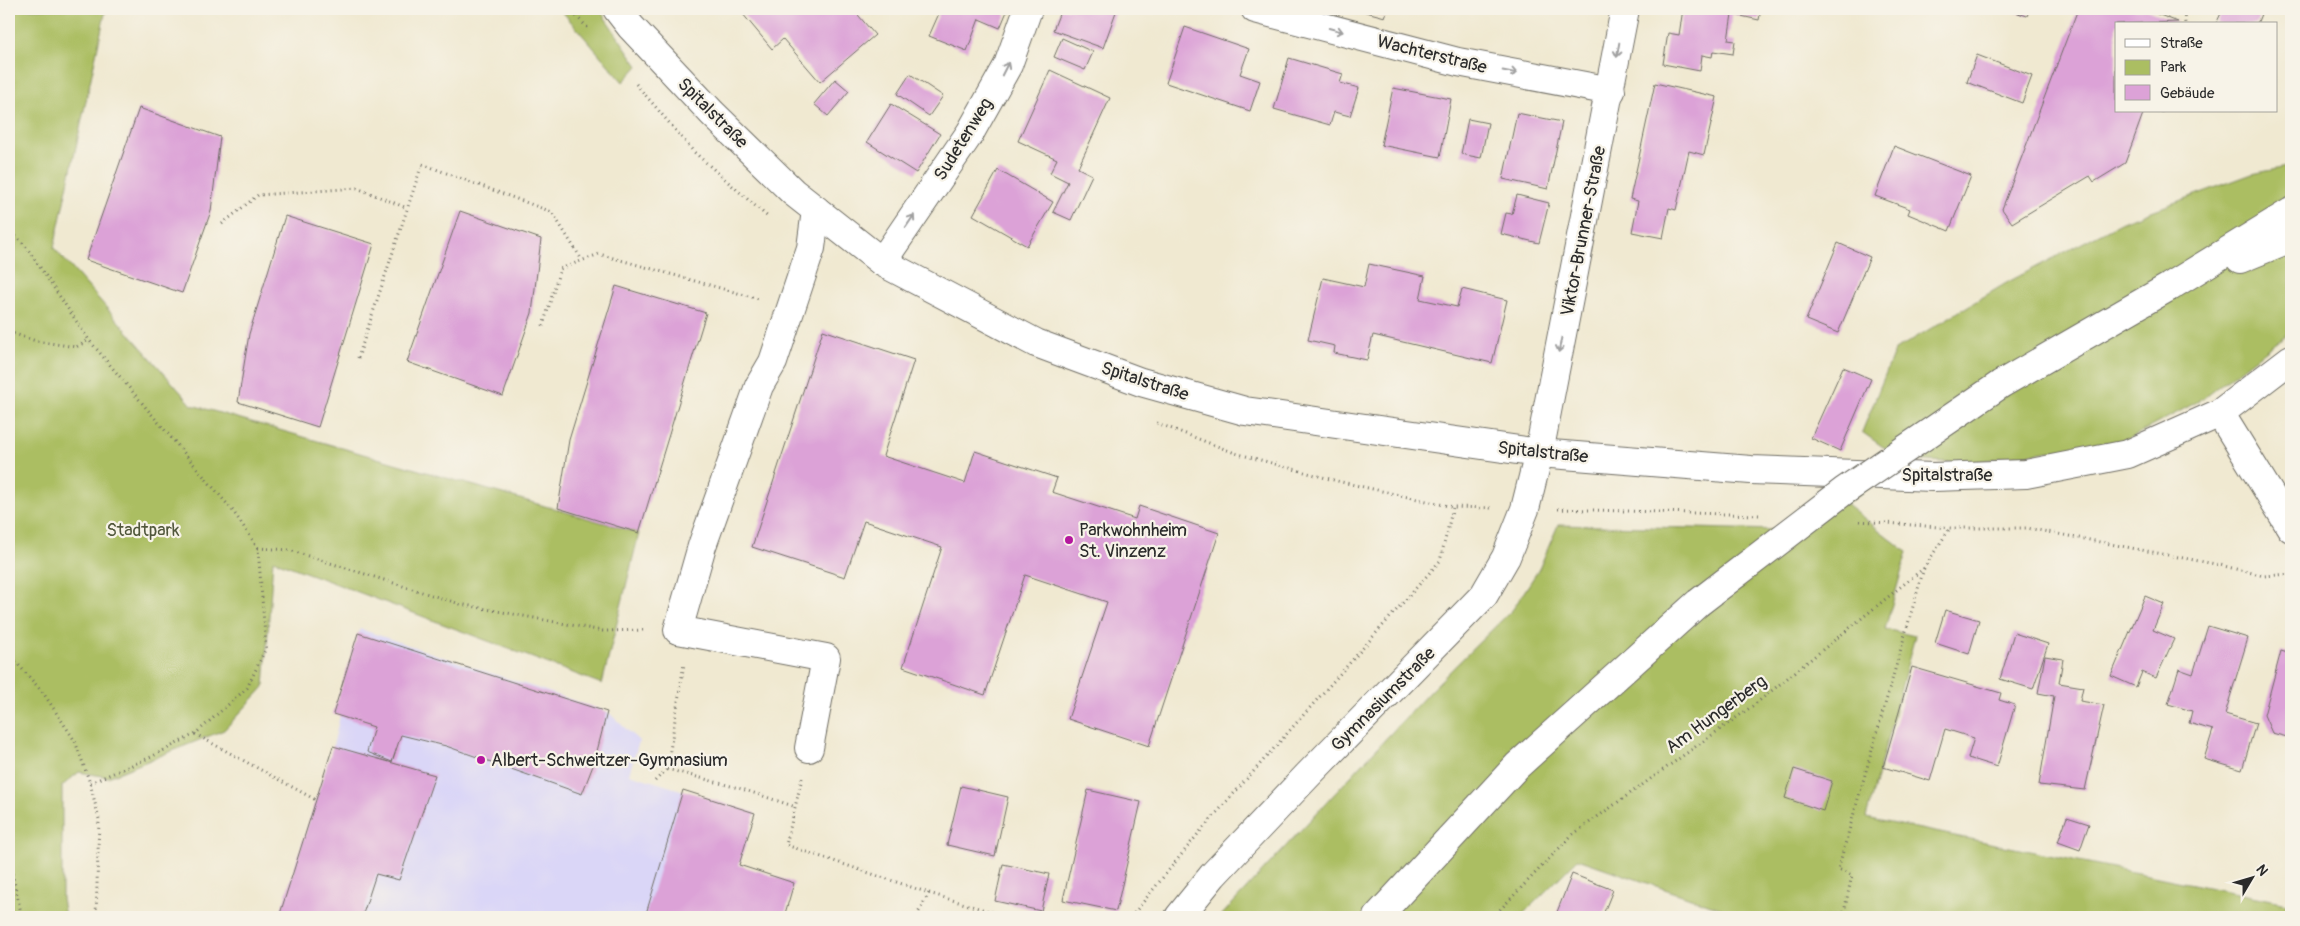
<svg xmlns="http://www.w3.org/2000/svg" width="2300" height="926" font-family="Pangolin,sans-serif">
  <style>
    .built { fill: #dad6f7 }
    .green { fill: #abbe62; stroke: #6b7446 }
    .building { fill: #dca2d7 }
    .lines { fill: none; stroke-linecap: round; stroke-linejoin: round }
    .minor-casing { stroke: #706e65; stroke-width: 30 }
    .major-casing { stroke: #706e65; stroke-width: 30 }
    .highway-casing { stroke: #706e65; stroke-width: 30 }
    .path { stroke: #706e65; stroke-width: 3; stroke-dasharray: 1 4; stroke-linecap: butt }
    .minor { stroke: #fff; stroke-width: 28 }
    .major { stroke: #fff; stroke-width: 28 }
    .highway { stroke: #fff; stroke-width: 28 }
    .highway-bridge-casing { stroke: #706e65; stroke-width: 30; stroke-linecap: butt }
    .highway-bridge { stroke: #fff; stroke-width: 28 }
    .oneway { stroke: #a0a0a0 }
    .poi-dot { fill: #b5179e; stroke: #f7f3e8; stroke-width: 2 }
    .labels { text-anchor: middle; stroke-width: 4.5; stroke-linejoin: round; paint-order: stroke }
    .street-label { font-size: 18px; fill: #2b2b2b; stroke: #f7f3e8 }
    .park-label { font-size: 18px; fill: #51573c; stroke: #f7f3e8 }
    .poi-label { font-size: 18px; fill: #2b2b2b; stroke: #f7f3e8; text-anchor: start }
  </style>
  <rect width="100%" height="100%" fill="#f7f3e8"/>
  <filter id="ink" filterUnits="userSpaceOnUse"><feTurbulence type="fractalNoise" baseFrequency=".02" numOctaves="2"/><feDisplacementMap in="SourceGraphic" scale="10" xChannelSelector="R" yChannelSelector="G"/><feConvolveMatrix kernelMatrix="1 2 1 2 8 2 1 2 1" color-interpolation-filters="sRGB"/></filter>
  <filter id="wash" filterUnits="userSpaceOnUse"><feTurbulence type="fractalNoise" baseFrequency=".0096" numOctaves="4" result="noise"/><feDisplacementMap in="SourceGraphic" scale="20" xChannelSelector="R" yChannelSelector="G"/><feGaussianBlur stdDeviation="1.12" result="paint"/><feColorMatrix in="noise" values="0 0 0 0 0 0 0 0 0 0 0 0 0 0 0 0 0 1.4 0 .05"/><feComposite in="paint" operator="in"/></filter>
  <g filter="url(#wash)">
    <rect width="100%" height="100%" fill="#f0e9d1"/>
    <!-- built -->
    <polygon class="built" points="360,629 608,712 639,741 629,774 755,813 739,865 794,883 784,917 279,917 333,746"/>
    <!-- green -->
    <g class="green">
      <polygon points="9,9 106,9 54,248 192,405 639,533 602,684 273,560 264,687 224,730 108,777 79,772 62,786 62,899 65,917 9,917"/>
      <polygon points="560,9 599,9 638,66 623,82"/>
      <polygon points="2291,166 2291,331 2199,401 2124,441 1965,463 1907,460 1846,504 1907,552 1885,629 1915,636 1866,818 2291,904 2291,917 1730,917 1731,912 1578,859 1520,917 1220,917 1432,689 1513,609 1539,569 1558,525 1781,530 1893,454 1862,432 1895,350 2008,282 2122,222 2252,174"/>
    </g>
    <g id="blocks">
      <!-- building -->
      <g class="building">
        <polygon points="748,9 853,9 875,35 820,82 783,39 772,49 742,13"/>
        <polygon points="941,9 1008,9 1000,28 979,19 967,51 929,36"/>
        <polygon points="1061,9 1117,9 1103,48 1053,30"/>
        <polygon points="1355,9 1388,9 1385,17"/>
        <polygon points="1683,9 1761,9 1759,20 1732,14 1728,40 1735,41 1733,54 1713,51 1712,57 1702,55 1700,71 1663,64 1668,33 1679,35"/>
        <polygon points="2006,9 2030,9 2027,16"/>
        <polygon points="2078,9 2144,9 2178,22 2116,24 2116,111 2144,111 2125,163 2094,182 2090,176 2012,223 2002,209"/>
        <polygon points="2223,9 2263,9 2257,24 2216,24"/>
        <polygon points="1185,27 1249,49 1240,74 1260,81 1250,111 1166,83"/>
        <polygon points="1062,38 1093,52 1085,70 1054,57"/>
        <polygon points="1977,55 2032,76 2022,103 1967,82"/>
        <polygon points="1289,58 1343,74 1340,83 1359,88 1350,116 1334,112 1330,125 1274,109"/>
        <polygon points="1050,70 1110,98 1078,168 1092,175 1071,220 1053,212 1068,182 1050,173 1057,159 1018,141"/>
        <polygon points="910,74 943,96 929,116 897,94"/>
        <polygon points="835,79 849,91 828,116 814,104"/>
        <polygon points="1655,83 1717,97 1704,155 1689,151 1676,210 1669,208 1663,238 1632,232 1638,201 1630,199"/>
        <polygon points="1393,88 1451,99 1440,157 1381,145"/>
        <polygon points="891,104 940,134 916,173 867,142"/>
        <polygon points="139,108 220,137 211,211 182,293 86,260"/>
        <polygon points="1517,113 1562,122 1548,189 1503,179"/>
        <polygon points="1468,119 1488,123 1481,158 1461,154"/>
        <polygon points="1894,146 1971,176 1949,231 1908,214 1910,209 1875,196"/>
        <polygon points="998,170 1053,202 1027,246 973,215"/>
        <polygon points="1517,195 1549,203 1539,243 1501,234 1506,213 1512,214"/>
        <polygon points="460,211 541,239 532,313 503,396 407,362"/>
        <polygon points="285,216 374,244 318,427 238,402 249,334"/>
        <polygon points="1838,243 1870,257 1838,333 1806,320"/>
        <polygon points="1369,264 1425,276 1420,299 1457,307 1462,289 1507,300 1492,363 1373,335 1367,360 1334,353 1335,346 1308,340 1323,278 1364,287"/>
        <polygon points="616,286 706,313 639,533 558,508 569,440"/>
        <polygon points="823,330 914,360 883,456 965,483 975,451 1057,478 1052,492 1135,519 1139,506 1219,533 1149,746 1068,719 1107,602 1025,575 985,695 903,667 942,547 864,521 845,577 752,547"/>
        <polygon points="1843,367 1871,379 1840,451 1811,438"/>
        <polygon points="2145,596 2164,604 2153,630 2174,639 2156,678 2142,672 2136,687 2111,676"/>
        <polygon points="1945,610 1979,620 1969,654 1935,643"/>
        <polygon points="2208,626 2248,638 2225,714 2256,723 2242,770 2204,759 2213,730 2189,723 2192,711 2168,704 2179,669 2193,674"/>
        <polygon points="358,633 607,712 594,763 582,794 446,746 401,735 392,762 367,752 374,727 333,714"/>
        <polygon points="2014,633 2048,644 2033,689 2000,679"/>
        <polygon points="2281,651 2291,654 2291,738 2272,733 2264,715"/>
        <polygon points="2045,656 2063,659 2059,683 2083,687 2080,701 2104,705 2085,790 2039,785 2054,696 2038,693"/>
        <polygon points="1912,667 2001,693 1999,700 2015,705 1997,767 1968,758 1974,738 1945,729 1930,781 1883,767"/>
        <polygon points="333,746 435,775 399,880 376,874 362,917 279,917"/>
        <polygon points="1794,769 1832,781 1823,811 1785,798"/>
        <polygon points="961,786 1008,797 995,856 947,845"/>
        <polygon points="683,790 755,813 739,865 794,883 784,917 645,917"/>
        <polygon points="1088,790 1141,802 1116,911 1063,900"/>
        <polygon points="2067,817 2089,824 2080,850 2058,842"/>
        <polygon points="1003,864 1049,874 1041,911 995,901"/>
        <polygon points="1572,874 1613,890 1602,917 1555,917"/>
      </g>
    </g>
  </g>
  <g filter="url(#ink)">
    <use href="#blocks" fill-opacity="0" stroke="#706e65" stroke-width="1"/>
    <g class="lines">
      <defs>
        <g id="minor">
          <polyline points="1255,9 1458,62 1611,91"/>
          <polyline points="882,262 970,133 1008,65 1028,9"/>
          <polyline points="2220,413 2291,528"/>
          <polyline points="809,748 826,658 678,630 702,546 759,386 773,362 811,248 816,210"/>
          <polyline points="1179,917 1213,875 1308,775 1484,595 1506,557 1525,509 1539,453 1625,9"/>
        </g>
        <polyline id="major" points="617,9 631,27 712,113 793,192 882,262 1036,343 1141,382 1245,411 1539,453 1751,470 1933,477 2026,474 2128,454 2220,413 2291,359"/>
        <g id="highway">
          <polyline points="2240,259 2291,238"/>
          <polyline points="2001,384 2169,287 2291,212"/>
          <polyline points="1377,917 1517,766 1698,603"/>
        </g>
      </defs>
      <!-- minor casing -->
      <use href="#minor" class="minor-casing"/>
      <!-- major casing -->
      <use href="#major" class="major-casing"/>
      <!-- highway casing -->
      <use href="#highway" class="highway-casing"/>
      <!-- path -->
      <g class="path">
        <polyline points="569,9 590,30"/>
        <polyline points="2184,12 2185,24"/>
        <polyline points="636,84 694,152 769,218"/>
        <polyline points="2161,112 2162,111"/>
        <polyline points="222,224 258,195 357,188 407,208"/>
        <polyline points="9,228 27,248 89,340 233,511 258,548 266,648 247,688 195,734 151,757 90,783"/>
        <polyline points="543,326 560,269 599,254 759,299"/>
        <polyline points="9,332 36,341 76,347 89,340"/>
        <polyline points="358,358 422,164 552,212 582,260"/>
        <polyline points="1157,423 1235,453 1337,481 1453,507 1491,508"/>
        <polyline points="1558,509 1759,515"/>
        <polyline points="1860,521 1951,528 2027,528 2220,565 2264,576 2291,574"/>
        <polyline points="258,548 289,550 460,604 603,631 647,630"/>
        <polyline points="9,654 44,694 75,741 90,783 99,819 96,917"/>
        <polyline points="195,734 316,800"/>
        <polyline points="667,769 742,789 796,807"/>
        <polyline points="802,778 786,845 929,893 916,917"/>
        <polyline points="655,781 667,769 684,664"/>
        <polyline points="9,859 22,917"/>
        <polyline points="929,893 1008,917"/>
        <polyline points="1131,917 1198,834 1440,561 1453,507"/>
        <polyline points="1493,917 1572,835 1754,705 1924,568 1950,528"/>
        <polyline points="1843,917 1852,875 1838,869 1924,568"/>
      </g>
      <!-- minor -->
      <use href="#minor" class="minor"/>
      <!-- major -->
      <use href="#major" class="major"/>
      <!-- highway -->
      <use href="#highway" class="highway"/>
      <defs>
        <polyline id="highway-bridge" points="1698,603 1844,491 2001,384"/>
      </defs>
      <!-- highway-bridge casing -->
      <use href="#highway-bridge" class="highway-bridge-casing"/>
      <!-- highway-bridge -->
      <use href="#highway-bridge" class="highway-bridge"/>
    </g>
    <!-- one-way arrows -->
    <defs><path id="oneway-shaft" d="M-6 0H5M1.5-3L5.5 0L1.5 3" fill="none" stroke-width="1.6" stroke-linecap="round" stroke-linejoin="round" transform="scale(1.25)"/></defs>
    <g class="oneway">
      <use href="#oneway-shaft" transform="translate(1336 30) rotate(15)"/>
      <use href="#oneway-shaft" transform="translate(1618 50) rotate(100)"/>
      <use href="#oneway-shaft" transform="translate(1005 69) rotate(-63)"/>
      <use href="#oneway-shaft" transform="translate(1510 72) rotate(11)"/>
      <use href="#oneway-shaft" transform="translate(910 221) rotate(-56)"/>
      <use href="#oneway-shaft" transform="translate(1560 345) rotate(101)"/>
    </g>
  </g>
  <!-- markers -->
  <g class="poi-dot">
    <circle cx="1069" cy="540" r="5"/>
    <circle cx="481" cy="760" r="5"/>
  </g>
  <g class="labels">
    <!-- street labels -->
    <g class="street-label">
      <text transform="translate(1432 54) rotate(14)" y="6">Wachterstraße</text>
      <text transform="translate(713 113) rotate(45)" y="6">Spitalstraße</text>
      <text transform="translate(963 139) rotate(-58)" y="6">Sudetenweg</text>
      <text transform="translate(1583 231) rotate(-79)" y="6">Viktor-Brunner-Straße</text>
      <text transform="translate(1145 381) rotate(18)" y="6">Spitalstraße</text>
      <text transform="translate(1543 452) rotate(6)" y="6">Spitalstraße</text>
      <text x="1947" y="481">Spitalstraße</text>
      <text transform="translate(1383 699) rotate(-45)" y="6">Gymnasiumstraße</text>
      <text transform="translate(1716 714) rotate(-36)" y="6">Am Hungerberg</text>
    </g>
    <!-- park labels -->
    <g class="park-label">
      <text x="143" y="536">Stadtpark</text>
    </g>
    <!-- poi labels -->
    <g class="poi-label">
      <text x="1079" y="536">Parkwohnheim<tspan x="1079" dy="21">St. Vinzenz</tspan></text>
      <text x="491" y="766">Albert-Schweitzer-Gymnasium</text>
    </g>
  </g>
  <!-- margin -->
  <rect width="2300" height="926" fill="none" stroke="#f7f3e8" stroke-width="30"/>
  <!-- legend -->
  <rect x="2115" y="22" width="162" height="90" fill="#f7f3e8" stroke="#a5a39c"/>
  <rect x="2125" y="39" width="25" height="8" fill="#ffffff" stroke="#a5a39c"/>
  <text x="2160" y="48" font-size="15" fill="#2b2b2b">Straße</text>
  <rect x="2125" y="60" width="25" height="15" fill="#abbe62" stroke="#a5a39c"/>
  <text x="2160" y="72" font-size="15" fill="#2b2b2b">Park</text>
  <rect x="2125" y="85" width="25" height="15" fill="#dca2d7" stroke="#a5a39c"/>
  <text x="2160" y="98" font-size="15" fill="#2b2b2b">Gebäude</text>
  <!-- north arrow -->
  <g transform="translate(2252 878) rotate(52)" stroke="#f7f3e8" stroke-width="4" paint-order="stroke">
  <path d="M0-4L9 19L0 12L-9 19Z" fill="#2b2b2b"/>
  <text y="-8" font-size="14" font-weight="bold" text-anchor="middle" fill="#2b2b2b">N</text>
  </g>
</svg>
